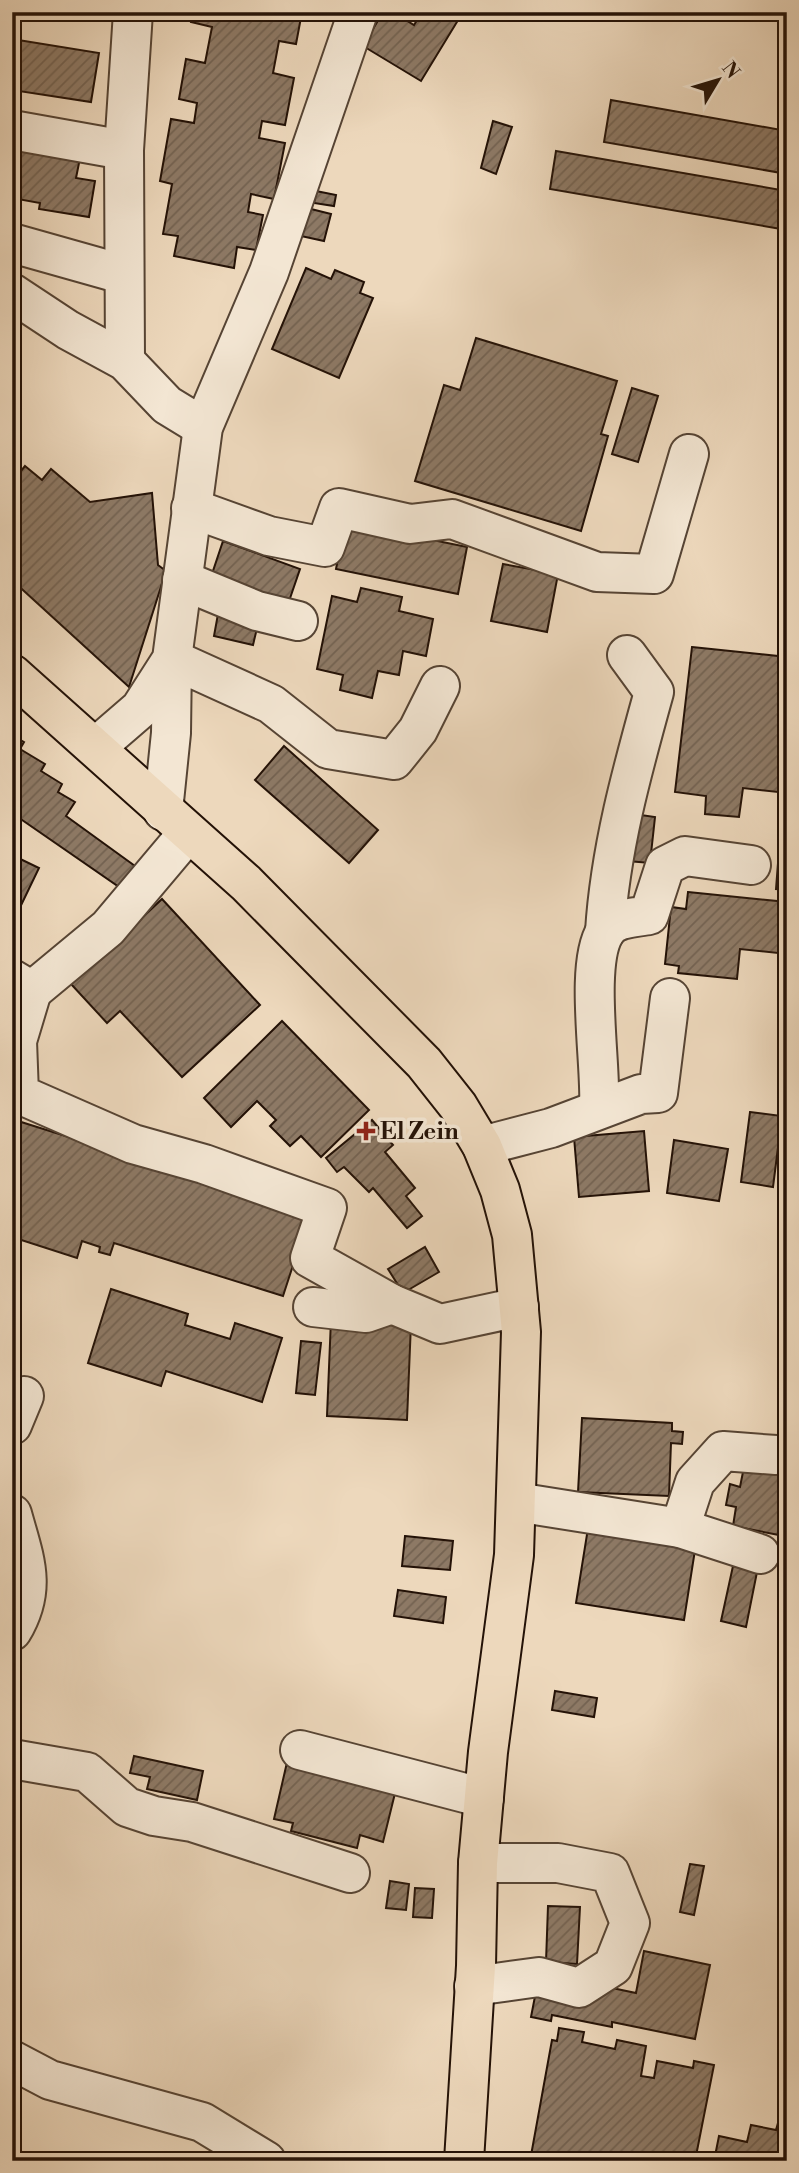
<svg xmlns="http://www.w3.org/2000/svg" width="799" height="2173" font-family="'Libre Bodoni',serif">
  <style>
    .building { fill: url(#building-hatch); stroke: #241207; stroke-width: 2 }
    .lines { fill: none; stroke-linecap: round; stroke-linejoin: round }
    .minor-casing { stroke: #564434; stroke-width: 42 }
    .highway-casing { stroke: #241207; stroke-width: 42 }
    .minor { stroke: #f3e6d3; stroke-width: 38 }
    .highway { stroke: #edd8bc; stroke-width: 38 }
    .poi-dot { fill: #8f2418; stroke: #f3e6d3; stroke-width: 2.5 }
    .labels { text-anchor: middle; stroke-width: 7; stroke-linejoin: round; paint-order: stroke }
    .poi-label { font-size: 24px; font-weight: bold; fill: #241207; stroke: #f3e6d3; text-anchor: start }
  </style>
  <defs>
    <pattern id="building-hatch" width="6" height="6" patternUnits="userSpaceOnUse" patternTransform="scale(1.75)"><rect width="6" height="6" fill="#8d7965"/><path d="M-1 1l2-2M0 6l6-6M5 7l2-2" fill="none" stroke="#736251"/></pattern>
  </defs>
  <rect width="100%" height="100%" fill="#edd8bc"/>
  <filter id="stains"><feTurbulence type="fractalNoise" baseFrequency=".00286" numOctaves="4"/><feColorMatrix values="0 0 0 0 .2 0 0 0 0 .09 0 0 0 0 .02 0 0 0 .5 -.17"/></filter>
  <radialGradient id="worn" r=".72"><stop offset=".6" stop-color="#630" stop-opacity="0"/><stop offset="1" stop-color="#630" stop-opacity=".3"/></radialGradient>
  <!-- building -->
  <g class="building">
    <polygon points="193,12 302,12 296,44 279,41 273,73 294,78 285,125 262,121 259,138 285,143 274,199 251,194 248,212 263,215 256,250 237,247 234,268 174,256 178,236 163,234 172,184 160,181 171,119 194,123 197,103 179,99 186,59 205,63 212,27 191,22"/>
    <polygon points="383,12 393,12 414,25 422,12 463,12 421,81 363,46"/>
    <polygon points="12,39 99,53 91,102 12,90"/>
    <polygon points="611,100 787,131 787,174 604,142"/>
    <polygon points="493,121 512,127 496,174 481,168"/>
    <polygon points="12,141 81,153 76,178 95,181 89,217 39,209 40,203 12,198"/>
    <polygon points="556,151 787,191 787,230 550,189"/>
    <polygon points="316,191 336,195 334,206 314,203"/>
    <polygon points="307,208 331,214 324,241 301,236"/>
    <polygon points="306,268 331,279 335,270 364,282 360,293 373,298 339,378 272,349"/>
    <polygon points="476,338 617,381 601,434 608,436 581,531 415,481 444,385 460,390"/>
    <polygon points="632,388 658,396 638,462 612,454"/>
    <polygon points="25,466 42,480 51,469 90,502 152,493 158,565 166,571 129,687 12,580 12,494 15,491 12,482"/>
    <polygon points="345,522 467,547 458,594 336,569"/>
    <polygon points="223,541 300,569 287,607 210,580"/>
    <polygon points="503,564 558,574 547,632 491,621"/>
    <polygon points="361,588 402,597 399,611 433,619 426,656 403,651 399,675 378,671 372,698 340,690 343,675 317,669 332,596 357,602"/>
    <polygon points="218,614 258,624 253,645 214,636"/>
    <polygon points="692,647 787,657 787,793 743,788 739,817 705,814 706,796 675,792"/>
    <polygon points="12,735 24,742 20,749 45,764 41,771 62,784 58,792 75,802 66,816 135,866 122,889 12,813"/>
    <polygon points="284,746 378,830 349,863 255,780"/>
    <polygon points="634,814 655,817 650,863 628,861"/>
    <polygon points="779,850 787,851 787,890 776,889"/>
    <polygon points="12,855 39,868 12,924"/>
    <polygon points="688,892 787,902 787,954 740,949 737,979 678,973 679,966 665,964 671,907 686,909"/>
    <polygon points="162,899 260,1005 182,1077 120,1011 107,1023 71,984"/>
    <polygon points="282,1021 369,1110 321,1157 301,1136 290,1146 270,1126 276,1120 257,1101 231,1127 204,1098"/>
    <polygon points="750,1112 782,1116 773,1187 741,1182"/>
    <polygon points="372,1120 393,1145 385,1152 415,1188 406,1196 422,1216 407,1228 373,1188 369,1192 344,1167 337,1172 326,1158"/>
    <polygon points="18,1121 310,1213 283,1296 114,1243 110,1255 99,1252 100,1247 82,1241 77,1258 12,1237 12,1138"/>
    <polygon points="644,1131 649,1191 579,1197 574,1137"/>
    <polygon points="674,1140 728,1149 719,1201 667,1193"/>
    <polygon points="425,1247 439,1272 403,1293 388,1269"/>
    <polygon points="111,1289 188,1314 185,1325 230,1339 235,1323 282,1338 262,1402 166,1371 161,1386 88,1363"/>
    <polygon points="331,1319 411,1323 407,1420 327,1416"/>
    <polygon points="301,1341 321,1343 315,1395 296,1393"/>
    <polygon points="582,1418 672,1423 672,1431 683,1432 682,1444 671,1443 669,1496 578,1492"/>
    <polygon points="745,1462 787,1470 784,1536 733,1526 736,1507 726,1505 730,1484 740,1487"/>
    <polygon points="589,1522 695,1550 684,1620 576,1603"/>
    <polygon points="405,1536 453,1541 450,1570 402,1566"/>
    <polygon points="733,1566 757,1572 746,1627 721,1621"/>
    <polygon points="398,1590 446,1597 443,1623 394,1616"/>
    <polygon points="555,1691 597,1698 594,1717 552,1710"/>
    <polygon points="134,1756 203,1771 197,1800 147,1789 150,1777 130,1773"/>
    <polygon points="288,1758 398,1781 383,1842 360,1835 357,1848 291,1831 293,1823 274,1819"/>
    <polygon points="690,1864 704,1866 694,1915 680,1912"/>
    <polygon points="390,1881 409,1884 406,1910 386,1908"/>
    <polygon points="415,1888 434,1889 432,1918 413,1917"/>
    <polygon points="548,1906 580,1907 577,1964 546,1962"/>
    <polygon points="644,1951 710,1965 695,2039 612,2022 612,2027 552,2015 551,2021 531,2017 537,1986 598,1985 636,1993"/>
    <polygon points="559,2028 584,2032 582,2042 615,2049 617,2040 646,2046 641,2076 654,2078 657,2061 693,2068 694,2061 714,2065 695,2161 530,2161 552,2040 557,2041"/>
    <polygon points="778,2123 787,2125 787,2161 714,2161 719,2136 747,2142 751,2125 776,2130"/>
  </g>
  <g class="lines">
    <defs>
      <g id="minor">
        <polyline points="12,130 124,150"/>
        <polyline points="12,243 122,274"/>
        <polyline points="12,293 68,330 125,361 167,405 203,427"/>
        <polyline points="125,361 124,150 133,12"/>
        <polyline points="191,508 269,536 325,547 339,508 410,524 452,519 597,572 654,574 689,454"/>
        <polyline points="182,580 257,611 298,621"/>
        <polyline points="96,747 140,709 172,659 203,427 269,272 358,12"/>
        <polyline points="163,811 171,733 172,659 271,704 328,749 394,760 418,730 440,686"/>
        <path d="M605,932c5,-82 27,-161 49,-240l-27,-37"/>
        <polyline points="12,979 32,991 108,928 188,833"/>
        <polyline points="32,991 17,1041 19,1094 133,1144 204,1164 327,1208 310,1258 392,1304 440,1324 519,1307"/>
        <path d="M599,1109c3,-42 -15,-143 6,-177 9,-15 29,-14 44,-17l16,-49 20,-10 66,9"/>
        <polyline points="482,1146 551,1128 641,1094 658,1093 670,998"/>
        <polyline points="313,1307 366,1313 392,1304"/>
        <polyline points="12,1425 24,1396"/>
        <polyline points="516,1502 680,1528 760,1554"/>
        <path d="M12,1514c12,44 26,74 0,117"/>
        <polyline points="680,1528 695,1482 723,1451 776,1455"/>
        <polyline points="300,1750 484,1798"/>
        <polyline points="12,1759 87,1772 127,1807 154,1816 192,1822 350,1873"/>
        <polyline points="474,1986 539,1977 579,1988 613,1966 630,1923 610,1873 558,1863 478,1863"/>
        <polyline points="12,2060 50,2080 202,2122 266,2161"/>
      </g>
      <polyline id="highway" points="12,674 246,883 424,1063 458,1106 482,1146 500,1190 512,1235 521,1332 514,1555 488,1752 478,1863 476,1966 464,2161"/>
    </defs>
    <!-- minor casing -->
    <use href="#minor" class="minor-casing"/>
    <!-- highway casing -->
    <use href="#highway" class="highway-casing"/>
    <!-- minor -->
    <use href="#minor" class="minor"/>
    <!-- highway -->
    <use href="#highway" class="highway"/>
  </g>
  <!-- markers -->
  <path class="poi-dot" d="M362.5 1120.5h7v7h7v7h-7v7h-7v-7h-7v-7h7z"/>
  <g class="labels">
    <!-- poi labels -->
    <g class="poi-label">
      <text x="380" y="1139">El Zein</text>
    </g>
  </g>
  <!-- margin -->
  <rect width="799" height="2173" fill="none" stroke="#edd8bc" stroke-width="42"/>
  <rect x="14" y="14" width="771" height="2145" fill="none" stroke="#241207" stroke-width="3.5"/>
  <rect x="21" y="21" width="757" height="2131" fill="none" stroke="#241207" stroke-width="2"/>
  <!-- north arrow -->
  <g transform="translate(718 80) rotate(52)" stroke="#f3e6d3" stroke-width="5" paint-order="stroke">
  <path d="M0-5L12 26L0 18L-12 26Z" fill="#241207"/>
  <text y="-10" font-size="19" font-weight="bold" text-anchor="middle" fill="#241207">N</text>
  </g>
  <rect width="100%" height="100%" filter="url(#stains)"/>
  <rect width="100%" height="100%" fill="url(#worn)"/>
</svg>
